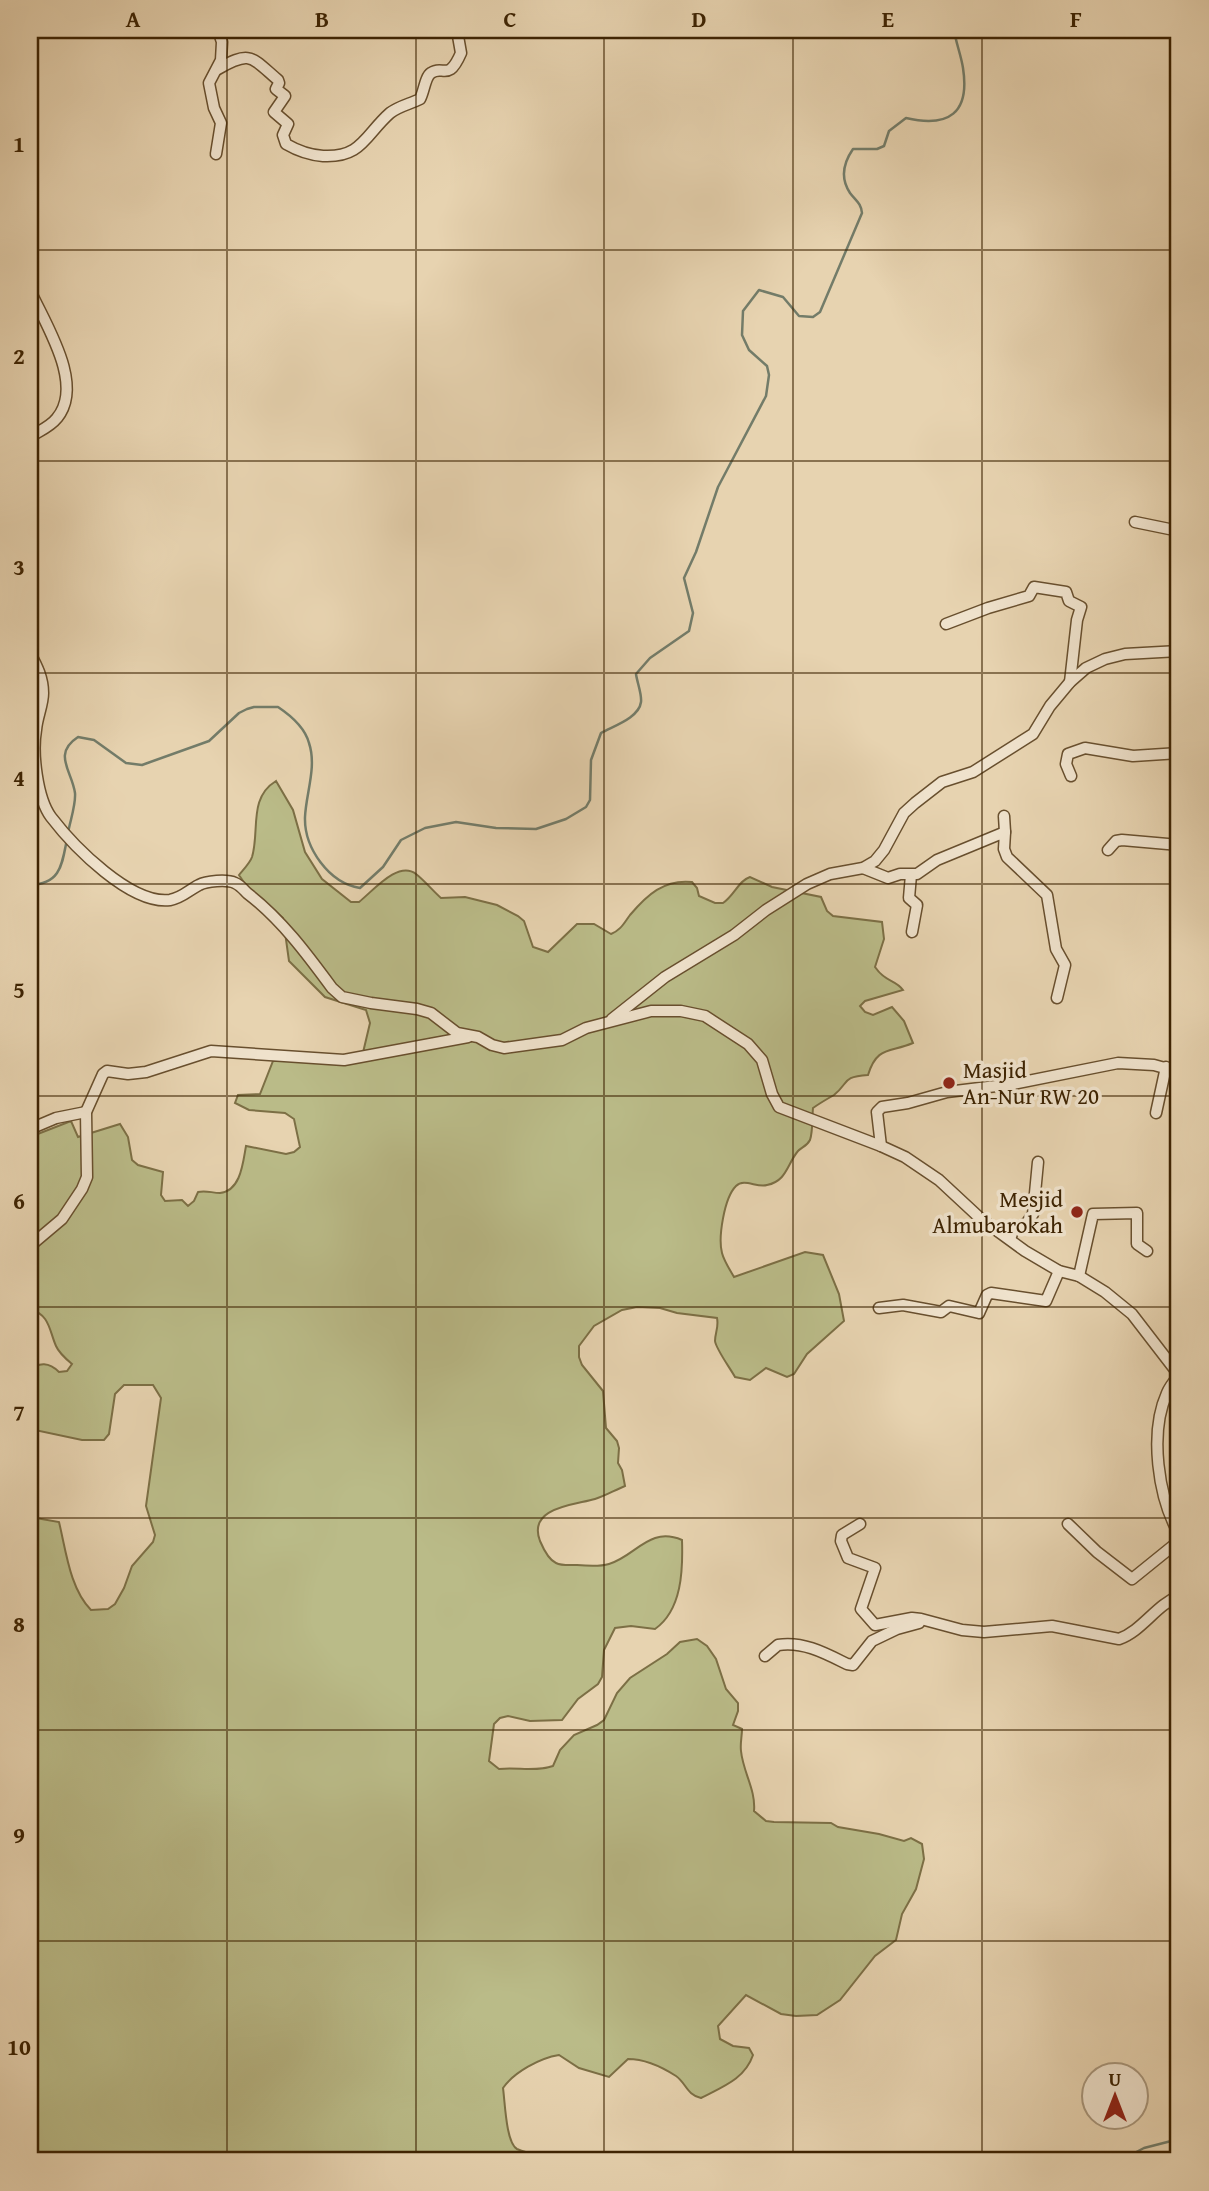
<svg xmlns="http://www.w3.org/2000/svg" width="1209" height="2191" font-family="'Gentium Book Plus',serif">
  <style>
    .green { fill: #babb88; stroke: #7c6f45; stroke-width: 2 }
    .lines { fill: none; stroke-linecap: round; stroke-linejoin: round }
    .stream { stroke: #737c69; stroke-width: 2.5 }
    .minor-casing { stroke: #684f2e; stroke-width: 13 }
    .minor { stroke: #efe2cc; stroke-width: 10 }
    .grid { fill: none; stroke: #3d2302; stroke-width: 2; stroke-opacity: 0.55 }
    .poi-dot { fill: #8f2418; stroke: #efe2cc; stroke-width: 2.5 }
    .labels { text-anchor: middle; stroke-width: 7; stroke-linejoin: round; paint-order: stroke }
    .poi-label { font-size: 23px; fill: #3d2302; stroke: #efe2cc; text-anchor: start }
    .neatline { fill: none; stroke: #3d2302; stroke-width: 2.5 }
    .grid-label { font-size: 23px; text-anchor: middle; font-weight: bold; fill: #3d2302 }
  </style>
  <rect width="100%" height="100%" fill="#e7d3b0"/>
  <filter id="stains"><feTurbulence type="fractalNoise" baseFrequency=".00286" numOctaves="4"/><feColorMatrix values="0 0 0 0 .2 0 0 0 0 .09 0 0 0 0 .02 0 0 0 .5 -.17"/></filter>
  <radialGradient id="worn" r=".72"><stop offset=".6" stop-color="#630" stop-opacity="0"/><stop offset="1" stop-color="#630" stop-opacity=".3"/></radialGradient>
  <!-- green -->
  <path class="green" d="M276,781l17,29 12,42 17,27 29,23h8c14,-11 39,-42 57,-28 9,7 17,17 25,24l24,-1 32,8 21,11 6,5 9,26 15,5 29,-28h17l17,10c10,-4 13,-11 19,-19 17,-20 34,-36 62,-33l5,6 2,8 16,7h8c11,-7 16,-23 27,-26l22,10 49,10 6,14 6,5 49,6 2,17 -9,28c11,16 20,12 28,23l-38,11 -5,5 5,6 8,3 19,-8 12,14 9,22c-24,10 -36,3 -45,32 -27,2 -18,7 -34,20 -7,4 -14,8 -21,13 -1,10 0,23 -3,32 -3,6 -8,7 -12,11 -11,13 -11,30 -31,34 -10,3 -23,-7 -31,1 -12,12 -18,52 -14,67 2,8 8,17 12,24l71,-25 18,3 16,39 5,27 -37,33 -13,20 -7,3 -21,-9 -16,12 -15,-3c-5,-9 -19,-28 -20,-36 0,-8 4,-14 2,-23l-40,-5 -17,-5 -23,-1 -15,3 -28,16 -15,20v11l3,8 21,26 3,37 11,13 2,7 -1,15 4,7 3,16c-10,4 -20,10 -30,13 -20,6 -68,8 -55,42 3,7 9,19 16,22 6,3 14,2 21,2 11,1 22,2 32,-1 27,-8 40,-38 73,-24 1,30 0,70 -27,89l-24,-3 -16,2 -11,22 -2,27 -4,7 -20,15 -16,21 -32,1 -22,-5 -8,2 -6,6 -5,37 10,8c18,-2 37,3 54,-3l7,-16 14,-15 23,-10 7,-5 13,-27 13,-15 37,-24 13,-12 17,-3 10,7 9,13 10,30 12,14v8l-5,14 9,4c0,7 -2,15 -1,22 2,21 15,39 13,60l12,10 8,1 57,1 7,4 41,7 25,7 7,-3 11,6 2,15 -8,30 -14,25 -6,26 -21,16 -35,44 -23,15 -21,1 -15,-2 -35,-19 -28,31 2,13 13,7 16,2 4,7c-8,24 -31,32 -52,43 -14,-3 -15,-15 -25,-22 -14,-9 -32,-17 -48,-17l-19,18 -30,-9 -20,-13c-19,3 -45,17 -56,33 2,14 3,55 14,61 10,5 18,3 26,12h-513v-644l29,5c7,29 11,67 32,88l17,-1 7,-5 9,-16 8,-22 21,-24 2,-7 -9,-29 15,-108 -8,-13h-29l-9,9 -6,40 -5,6h-22l-52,-11v-56c8,-13 20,-10 29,-1l8,-1 5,-7c-6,-5 -13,-11 -16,-18 -7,-16 -6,-31 -26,-37v-172l41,-16 7,16 42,-13 8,13 4,23 6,5 25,7 -2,23 4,6 17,-1 6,6 6,-5 4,-9c8,-2 14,1 22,1 21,-2 23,-31 26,-47l40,8 8,-2 6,-5 -6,-28 -9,-6 -36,-3 -14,-7 3,-8 22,-1 13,-33h88l9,-38 -4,-13 -41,-13 -36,-36 -6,-43 -36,-31 -8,-12c4,-5 11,-12 13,-18 8,-26 -4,-59 24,-76z"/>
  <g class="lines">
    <!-- stream -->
    <g class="stream">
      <path d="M68,833c2,-12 8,-28 7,-40 -3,-22 -23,-39 3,-56l16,3 32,23 16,2 67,-24 30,-28 8,-4 7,-2h24c12,8 27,21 31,36 8,24 -3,50 -4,74 -1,31 24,66 55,71l23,-21 18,-27 24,-12 31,-6 40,6 40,1 30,-10 20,-12 4,-7 1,-40 10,-27c12,-7 38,-15 40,-31 1,-8 -4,-20 -5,-28l14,-16 39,-27 4,-18 -9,-35 12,-26 22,-65 48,-91 3,-21 -2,-9 -18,-16 -7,-15 1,-24 16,-21 24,7 16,19 14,1 7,-5 42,-99c-1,-10 -6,-12 -12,-20 -10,-15 -6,-31 3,-44h24l7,-3 5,-15 17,-13c43,10 64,-5 57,-50 -2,-13 -7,-25 -9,-38"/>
      <path d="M30,885c31,-1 32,-21 37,-46"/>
      <polyline points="1119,2161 1144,2148 1179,2139"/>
    </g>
    <defs>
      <g id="minor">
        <polyline points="55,30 70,30"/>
        <polyline points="30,31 31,30"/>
        <path d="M218,69c33,-19 33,-12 60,11l1,3 -3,6 9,7 -11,16 14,12 -5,11 3,9c12,7 23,11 37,12 39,2 42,-21 67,-43 9,-7 20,-9 30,-14 4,-7 5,-22 11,-26 12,-9 17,10 30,-20l-3,-17 -4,-6"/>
        <polyline points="216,154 221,123 214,108 209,83 221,60 222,42 218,30"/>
        <path d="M30,290c15,34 55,94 27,128 -7,9 -18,13 -27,19"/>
        <polyline points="1135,522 1179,531"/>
        <polyline points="946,624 988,608 1029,596 1034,587 1066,592 1069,601 1081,607 1077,620 1070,682"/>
        <path d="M30,653c7,13 13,25 13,40 0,12 -6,24 -7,37 -4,23 1,68 15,87 23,30 80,88 119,83 12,-2 19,-10 29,-15 7,-4 28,-6 36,-2 5,2 9,7 12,10 34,26 60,61 85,95l10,9 29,6 46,6 14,4 26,20 21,4 14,8 12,3 58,-8 24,-12 65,-17h30l24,5 43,28 14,16 10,34 7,13 102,39 24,11 34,23 42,39 44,32 34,20 20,5 26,16 27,22 47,61"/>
        <polyline points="1071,776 1066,764 1068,754 1085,748 1133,756 1179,753"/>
        <polyline points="1004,816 1005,832"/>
        <polyline points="1108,850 1116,841 1122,840 1179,845"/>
        <polyline points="863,868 888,878 900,874 917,874 937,860 1005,832 1004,849 1007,857 1047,895 1056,949 1065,965 1057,998"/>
        <polyline points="911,875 909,898 917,905 912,932"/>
        <polyline points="612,1019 665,977 734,935 766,910 807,884 830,874 863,868 875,861 884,850 904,813 915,803 942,782 973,772 1033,734 1050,706 1070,682 1086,668 1105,659 1125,654 1179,651"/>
        <polyline points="1156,1113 1166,1067"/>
        <polyline points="30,1129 56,1118 86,1112"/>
        <polyline points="881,1146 877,1112 882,1107 908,1103 947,1092 1013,1084 1118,1063 1154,1065 1179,1072"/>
        <polyline points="1010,1239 1014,1228 1026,1224 1033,1214 1038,1162"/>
        <polyline points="30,1246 62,1219 82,1189 87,1177 86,1112 103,1074 107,1071 128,1074 146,1072 211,1051 344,1060 468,1037"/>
        <polyline points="1079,1276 1093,1214 1137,1213 1137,1244 1147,1251"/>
        <polyline points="879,1308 903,1305 941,1312 949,1306 979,1313 987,1295 991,1293 1046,1301 1059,1271"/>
        <path d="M1179,1375c-4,5 -9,11 -12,18 -18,40 -9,104 12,141"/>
        <path d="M860,1524l-18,11 -1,6 7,17 27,10 -14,41 14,16 37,-7 9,1 41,11 22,2 68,-6 67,13c23,-8 37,-34 60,-43"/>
        <polyline points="1068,1524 1097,1552 1132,1579 1179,1541"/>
        <path d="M765,1656l13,-11c25,-4 47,8 69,19l6,1 19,-24 25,-12 22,-6"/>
      </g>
    </defs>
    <!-- minor casing -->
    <use href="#minor" class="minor-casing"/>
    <!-- minor -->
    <use href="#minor" class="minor"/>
  </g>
  <!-- grid -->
  <path class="grid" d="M227,30v2131M416,30v2131M604,30v2131M793,30v2131M982,30v2131M30,250h1149M30,461h1149M30,673h1149M30,884h1149M30,1096h1149M30,1307h1149M30,1518h1149M30,1730h1149M30,1941h1149"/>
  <!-- markers -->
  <g class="poi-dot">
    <circle cx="949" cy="1083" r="7"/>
    <circle cx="1077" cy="1212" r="7"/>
  </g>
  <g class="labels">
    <!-- poi labels -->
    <g class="poi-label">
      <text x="963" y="1078">Masjid<tspan x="963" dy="26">An-Nur RW 20</tspan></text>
      <text x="1063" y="1207" text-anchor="end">Mesjid<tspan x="1063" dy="26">Almubarokah</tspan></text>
    </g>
  </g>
  <!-- margin -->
  <rect width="1209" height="2191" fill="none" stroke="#e7d3b0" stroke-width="77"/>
  <!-- north arrow -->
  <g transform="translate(1115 2096)"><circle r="33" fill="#efe2cc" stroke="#a8967b" stroke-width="2"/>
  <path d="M0-5L12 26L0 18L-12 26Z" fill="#8f2418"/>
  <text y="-10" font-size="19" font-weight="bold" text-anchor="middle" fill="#3d2302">U</text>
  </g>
  <rect x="38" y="38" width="1132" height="2114" class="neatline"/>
  <g class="grid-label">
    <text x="133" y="27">A</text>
    <text x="322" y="27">B</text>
    <text x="510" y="27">C</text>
    <text x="699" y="27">D</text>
    <text x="888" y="27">E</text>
    <text x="1076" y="27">F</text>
    <text x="19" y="152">1</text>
    <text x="19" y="364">2</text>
    <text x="19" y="575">3</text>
    <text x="19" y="786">4</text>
    <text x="19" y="998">5</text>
    <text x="19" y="1209">6</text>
    <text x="19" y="1421">7</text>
    <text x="19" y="1632">8</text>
    <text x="19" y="1843">9</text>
    <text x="19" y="2055">10</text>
  </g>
  <rect width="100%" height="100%" filter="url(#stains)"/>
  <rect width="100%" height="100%" fill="url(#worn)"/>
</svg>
